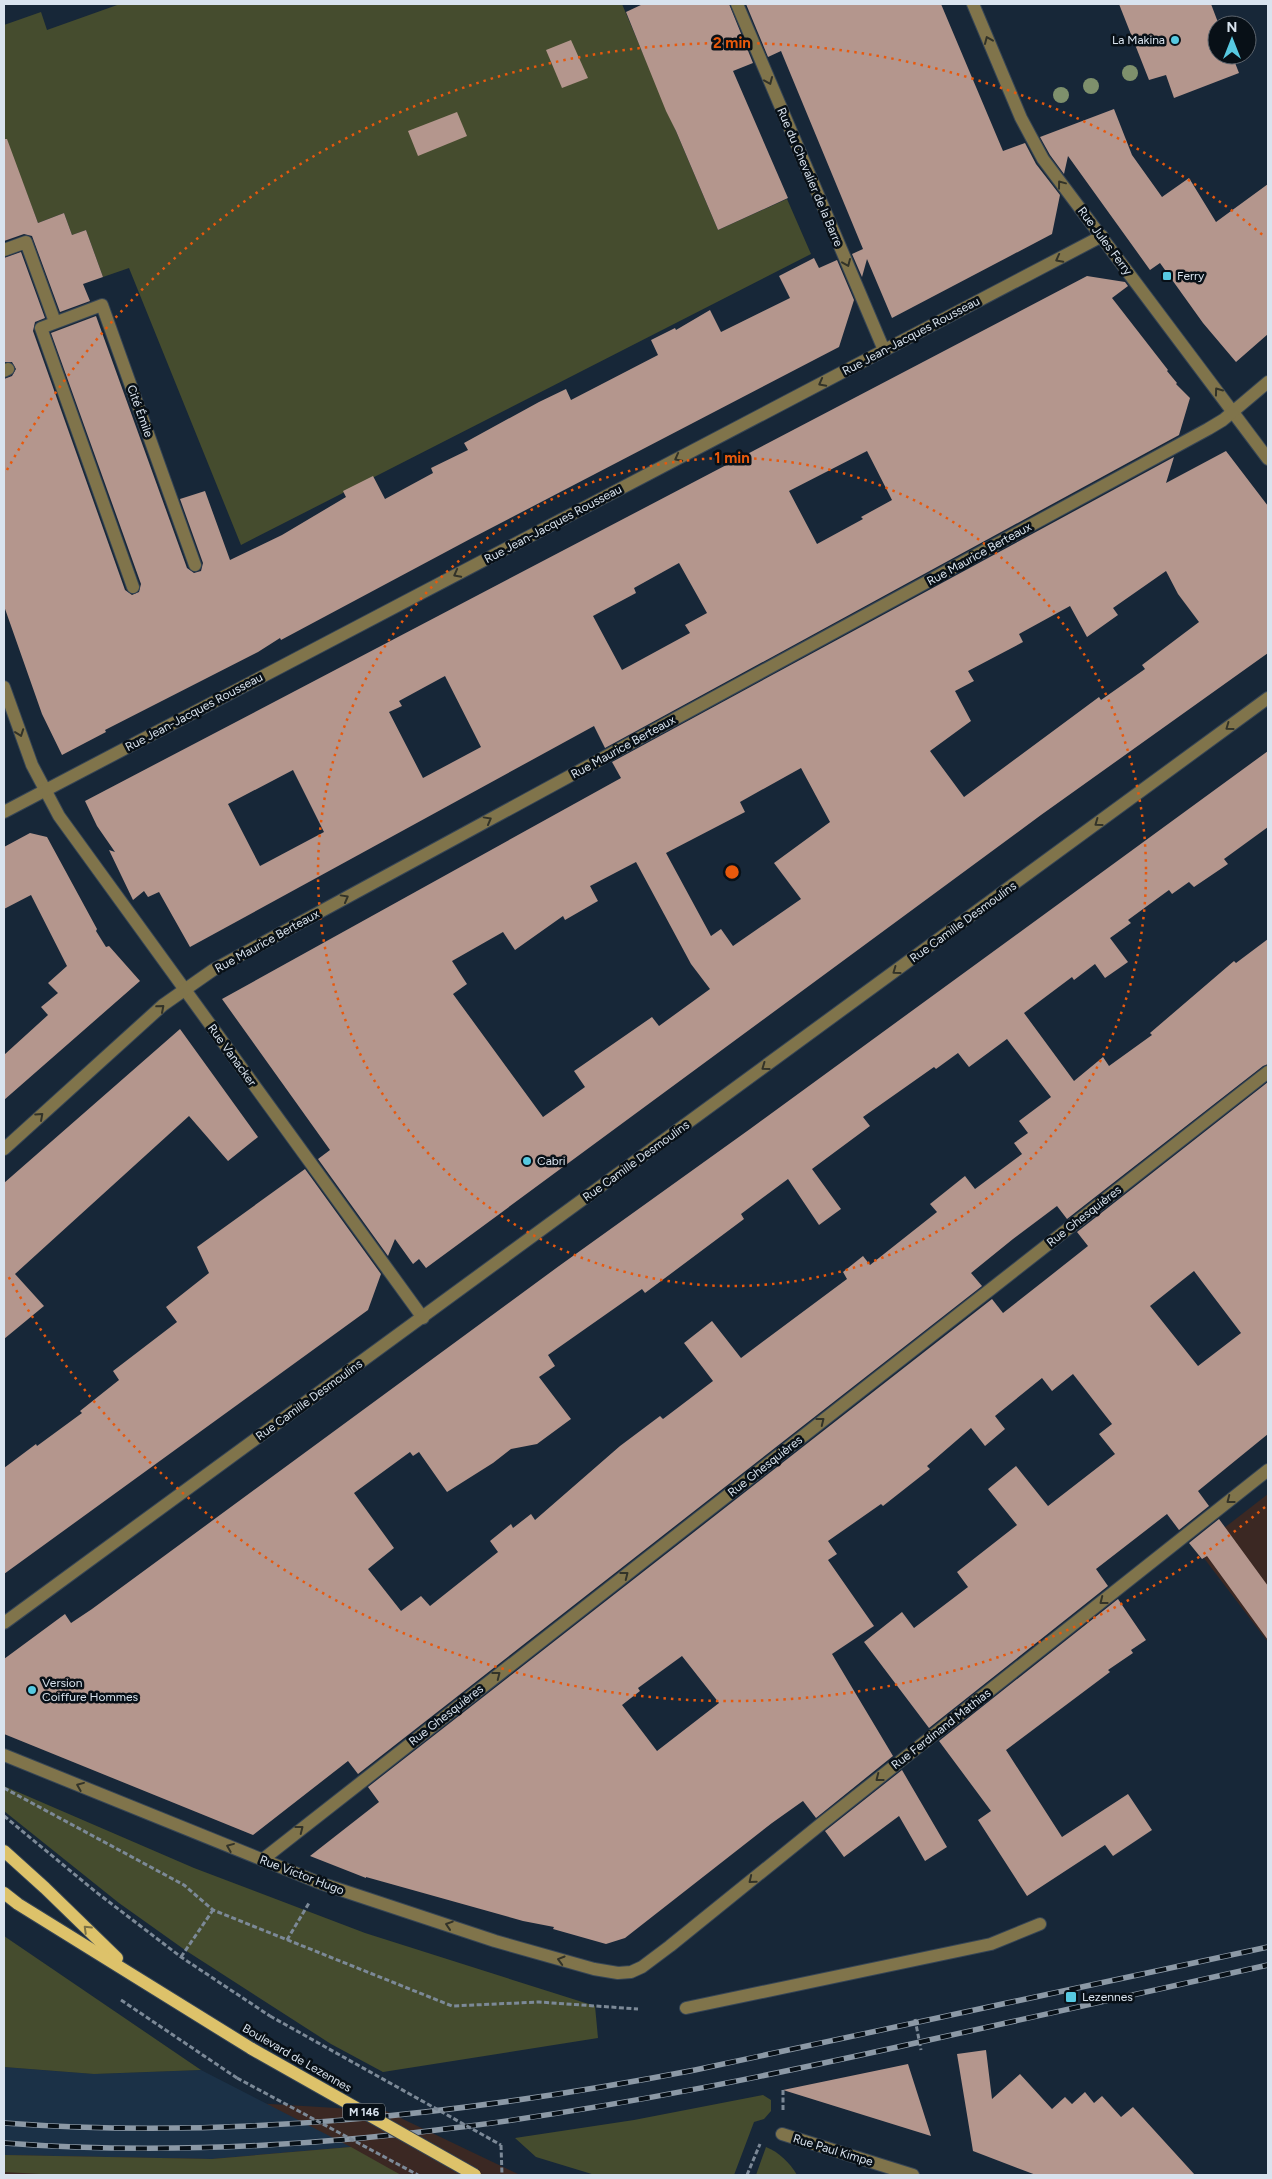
<svg xmlns="http://www.w3.org/2000/svg" width="1272" height="2179" font-family="Figtree,sans-serif">
  <style>
    .industrial { fill: #3b2823 }
    .built { fill: #1b3147 }
    .green { fill: #454c2e }
    .building { fill: #b4968d; fill-rule: evenodd }
    .lines { fill: none; stroke-linecap: round; stroke-linejoin: round }
    .minor-casing { stroke: #364555; stroke-width: 14 }
    .major-casing { stroke: #364555; stroke-width: 14 }
    .path { stroke: #7c8997; stroke-width: 3; stroke-dasharray: 5 2.5; stroke-linecap: butt }
    .minor { stroke: #80744b; stroke-width: 12 }
    .major { stroke: #ddc26a; stroke-width: 12 }
    .rail-casing { stroke: #8c99a6; stroke-width: 5.5 }
    .rail { stroke: #081017; stroke-width: 4; stroke-dasharray: 11; stroke-linecap: butt }
    .major-bridge-casing { stroke: #364555; stroke-width: 14; stroke-linecap: butt }
    .path-bridge { stroke: #7c8997; stroke-width: 3; stroke-dasharray: 5 2.5; stroke-linecap: butt }
    .major-bridge { stroke: #ddc26a; stroke-width: 12 }
    .tree { fill: #7e906c }
    .oneway { stroke: #323329 }
    .oneway2 { stroke: #7d7245 }
    .ring { fill: none; stroke: #e8590c; stroke-width: 2.5; stroke-dasharray: 2.5 5 }
    .poi-dot { fill: #57c9e1; stroke: #081017; stroke-width: 2 }
    .labels { text-anchor: middle; stroke-width: 5; stroke-linejoin: round; paint-order: stroke }
    .shield { fill: #081017; stroke: #9aa4ae; stroke-width: 1 }
    .shield-label { font-size: 11px; font-weight: bold; fill: #d9e3ee }
    .poi-label { font-size: 12px; fill: #d9e3ee; stroke: #081017; text-anchor: start }
    .street-label { font-size: 12px; fill: #d9e3ee; stroke: #081017 }
    .centre { fill: #e8590c; stroke: #081017; stroke-width: 2.5 }
    .ring-label { font-size: 15px; text-anchor: middle; font-weight: bold; fill: #e8590c; stroke: #081017; stroke-width: 5; stroke-linejoin: round; paint-order: stroke }
  </style>
  <rect width="100%" height="100%" fill="#172738"/>
  <!-- industrial -->
  <g class="industrial">
    <polygon points="1268,1494 1268,1642 1197,1549"/>
    <polygon points="4,2088 386,2111 520,2175 4,2175"/>
  </g>
  <!-- built -->
  <polygon class="built" points="4,2067 94,2074 201,2070 351,2147 212,2159 4,2155"/>
  <!-- green -->
  <g class="green">
    <polygon points="120,4 622,4 718,230 787,199 811,254 241,545 129,268 103,277 86,230 72,235 64,213 38,223 22,181 4,188 4,25 41,12 47,30"/>
    <polygon points="4,1786 194,1868 365,1933 595,2006 598,2038 383,2072 331,2044 185,1950 119,1903 4,1811"/>
    <polygon points="4,1936 201,2070 94,2074 4,2067"/>
    <polygon points="763,2095 771,2100 771,2111 764,2119 754,2122 734,2175 595,2175 536,2157 515,2138 634,2120"/>
    <polygon points="351,2147 401,2175 58,2175 4,2172 4,2155 212,2159"/>
    <path d="M766,2147c13,5 24,16 31,28h-41z"/>
  </g>
  <!-- building -->
  <g class="building">
    <polygon points="643,4 729,4 753,63 733,71 788,198 718,230 676,131 666,111 626,12"/>
    <polygon points="746,4 941,4 1003,151 1025,143 1036,164 1060,195 1052,234 892,318 867,259 862,277 852,254 863,249 781,51 768,57"/>
    <polygon points="1119,4 1211,4 1219,25 1217,25 1217,55 1232,55 1239,73 1174,98 1166,75 1149,80"/>
    <polygon points="571,40 588,78 562,88 546,50"/>
    <polygon points="1114,109 1132,155 1162,197 1189,178 1216,222 1268,184 1268,334 1236,362 1203,323 1160,263 1150,270 1068,156 1064,174 1050,155 1040,137"/>
    <polygon points="457,112 467,136 418,156 408,131"/>
    <polygon points="4,139 7,139 38,223 64,213 72,235 86,230 103,277 83,284 90,301 60,312 32,236 24,234 4,241"/>
    <polygon points="21,252 45,318 35,322 33,331 125,590 132,595 139,592 141,584 51,333 96,316 187,568 194,573 201,571 203,563 180,499 205,491 230,560 282,535 346,497 343,491 373,476 385,499 433,473 431,468 468,450 464,443 539,402 566,389 571,400 658,355 651,340 675,328 676,330 710,310 721,332 790,298 779,276 814,258 819,268 837,260 854,300 839,347 472,538 281,640 280,638 258,652 105,730 106,732 62,755 42,714 4,606 4,379 12,376 16,369 12,362 4,362 4,258"/>
    <path d="M1087,276l38,6 3,4 -16,12 56,72 -1,1 10,12 -1,1 14,14 -11,37 -574,313 -11,-22 -404,221 -31,-55 -11,5 -4,-6 -11,9 -24,-50 6,2 -18,-26 -12,-25zM867,451l25,49 -31,17 2,2 -46,25 -28,-53zM679,563l28,50 -22,12 5,8 -68,37 -29,-54 43,-23 -2,-5zM445,676l36,71 -58,31 -34,-66 13,-6 -3,-5zM293,770l31,62 -64,34 -32,-62z"/>
    <path d="M1226,451l42,55v147l-227,162 -615,453 -7,-9 -6,5 -18,-25 -7,17 -70,-97 12,-9 -108,-151 399,-221 -9,-16 562,-305 -8,26zM1166,571l12,23 21,28 -57,43 3,4 -44,31 -2,-3 -135,100 -34,-46 41,-30 -16,-30 19,-10 -6,-10 55,-29 -4,-8 51,-28 17,31 31,-22 -5,-7zM801,768l29,54 -56,41 27,36 -68,47 -12,-17 -10,7 -45,-83 79,-41 -5,-10zM636,862l55,102 19,25 -51,37 -7,-9 -78,54 11,16 -42,30 -90,-123 14,-10 -15,-23 51,-29 12,18 48,-34 2,4 33,-19 -8,-15z"/>
    <path d="M1268,751v76l-44,32 4,5 -34,23 -5,-5 -17,12 -3,-4 -41,30 3,3 -21,15 18,24 -23,16 -10,-14 -21,16 -2,-3 -48,36 50,68 29,-24 6,9 43,-31 -2,-2 84,-72 2,2 32,-24v125l-5,2 -196,153 -10,-13 -44,33 -42,34 11,13 -624,488 -10,-13 -95,74 -249,-101v-75l61,-45 6,9 21,-14 467,-343 191,-137zM1007,1039l44,58 -32,24 9,12 -14,10 8,11 -47,35 -10,-13 -35,28 7,8 -67,53 -7,-9 -20,16 4,7 -106,79 -29,-37 -28,22 29,38 -50,38 -3,-3 -40,30 -85,74 -4,-6 -18,14 -2,-4 -21,17 8,11 -68,54 -9,-10 -20,15 -33,-42 26,-21 -40,-55 56,-41 3,4 6,-4 28,40 46,-29 18,-14 26,-5 34,-25 -32,-42 16,-11 -7,-11 94,-66 3,4 99,-74 -3,-5 47,-35 31,46 22,-16 -29,-40 58,-43 -7,-9 71,-50 2,2 22,-16 11,14z"/>
    <polygon points="30,833 47,837 97,929 96,931 106,947 109,946 140,981 4,1100 4,1055 48,1015 41,1007 58,993 48,983 67,966 31,895 4,909 4,847"/>
    <polygon points="180,1029 258,1137 228,1161 189,1116 15,1274 44,1306 4,1339 4,1183"/>
    <path d="M1268,1082v352l-70,57 11,15 -30,24 -12,-16 -71,55 12,17 -179,142 -65,-86 38,-30 12,16 54,-41 -11,-15 60,-47 -29,-36 28,-23 32,40 67,-52 -16,-20 13,-10 -39,-50 -21,17 -10,-13 -47,38 10,13 -20,17 -14,-18 -44,38 3,3 -47,37 -2,-2 -53,37 9,13 -9,6 46,66 -42,28 61,102 -77,62 -13,-17 -31,22 -147,115 -19,6 -53,-15 1,-2 -31,-6 -157,-44v1l-56,-22 69,-54 -11,-15 624,-488 11,14 42,-33 43,-34 -11,-14zM1194,1271l47,62 -43,33 -48,-60zM682,1656l37,47 -62,48 -35,-46 18,-14 -2,-3z"/>
    <polygon points="305,1169 381,1274 368,1310 4,1574 4,1468 36,1444 37,1446 82,1413 80,1411 119,1380 113,1371 177,1322 166,1307 209,1273 197,1247"/>
    <polygon points="1219,1519 1268,1586 1268,1640 1207,1556 1202,1559 1189,1543"/>
    <polygon points="1118,1599 1146,1640 1131,1650 1133,1653 1108,1670 1110,1672 1006,1750 1062,1837 1128,1794 1152,1830 1113,1856 1105,1845 1027,1896 978,1820 991,1811 939,1741"/>
    <polygon points="902,1770 947,1847 925,1861 899,1816 844,1857 825,1831"/>
    <polygon points="986,2050 992,2099 1020,2074 1052,2109 1065,2097 1072,2104 1085,2092 1094,2103 1102,2096 1121,2117 1133,2107 1195,2175 1036,2175 973,2151 957,2054"/>
    <polygon points="908,2064 931,2136 783,2090 889,2068"/>
  </g>
  <g class="lines">
    <defs>
      <g id="minor">
        <polyline points="737,4 884,350"/>
        <polyline points="973,4 1021,118 1043,159 1268,459"/>
        <polyline points="4,250 26,242 55,322"/>
        <polyline points="4,371 8,369"/>
        <polyline points="133,587 41,328 102,305 195,565"/>
        <polyline points="4,687 32,765 59,816 423,1318"/>
        <polyline points="4,812 1102,236"/>
        <polyline points="4,1149 163,1005 213,970 1208,429 1223,420 1268,382"/>
        <polyline points="4,1623 1268,698"/>
        <polyline points="4,1755 320,1883 495,1941 594,1969 618,1973 631,1972 642,1967 670,1946 821,1824 1268,1470"/>
        <polyline points="262,1860 1268,1072"/>
        <polyline points="686,2008 991,1944 1040,1924"/>
        <polyline points="782,2134 913,2175"/>
      </g>
      <g id="major">
        <polyline points="4,1851 45,1888 117,1958"/>
        <polyline points="4,1893 18,1904 252,2049"/>
      </g>
    </defs>
    <!-- minor casing -->
    <use href="#minor" class="minor-casing"/>
    <!-- major casing -->
    <use href="#major" class="major-casing"/>
    <!-- path -->
    <g class="path">
      <polyline points="4,1788 184,1885 213,1910 452,2006 539,2002 638,2009"/>
      <polyline points="4,1816 96,1892 181,1957 270,2016"/>
      <polyline points="287,1940 309,1903"/>
      <polyline points="181,1957 213,1910"/>
      <polyline points="121,2000 237,2078"/>
      <polyline points="915,2019 921,2050"/>
      <polyline points="783,2110 783,2088"/>
      <polyline points="501,2145 502,2175"/>
      <polyline points="747,2175 760,2144"/>
    </g>
    <!-- minor -->
    <use href="#minor" class="minor"/>
    <!-- major -->
    <use href="#major" class="major"/>
    <defs>
      <g id="rail">
        <path d="M4,2123c231,17 463,-9 691,-53l573,-123"/>
        <path d="M4,2143c312,24 621,-35 925,-103 113,-25 226,-50 339,-75"/>
      </g>
    </defs>
    <!-- rail casing -->
    <use href="#rail" class="rail-casing"/>
    <!-- rail -->
    <use href="#rail" class="rail"/>
    <defs>
      <polyline id="major-bridge" points="252,2049 475,2175"/>
    </defs>
    <!-- major-bridge casing -->
    <use href="#major-bridge" class="major-bridge-casing"/>
    <!-- path-bridge -->
    <g class="path-bridge">
      <polyline points="270,2016 501,2145"/>
      <polyline points="237,2078 418,2175"/>
    </g>
    <!-- major-bridge -->
    <use href="#major-bridge" class="major-bridge"/>
  </g>
  <!-- trees -->
  <g class="tree">
    <circle cx="1130" cy="73" r="8"/>
    <circle cx="1091" cy="86" r="8"/>
    <circle cx="1061" cy="95" r="8"/>
  </g>
  <!-- one-way arrows -->
  <defs><path id="oneway-chevron" d="M-2-3.5L2.5 0L-2 3.5" fill="none" stroke-width="1.6" stroke-linecap="round" stroke-linejoin="round" transform="scale(1.25)"/></defs>
  <g class="oneway">
    <use href="#oneway-chevron" transform="translate(988 40) rotate(-113)"/>
    <use href="#oneway-chevron" transform="translate(769 81) rotate(67)"/>
    <use href="#oneway-chevron" transform="translate(1061 184) rotate(-127)"/>
    <use href="#oneway-chevron" transform="translate(1059 259) rotate(152)"/>
    <use href="#oneway-chevron" transform="translate(847 263) rotate(67)"/>
    <use href="#oneway-chevron" transform="translate(822 383) rotate(152)"/>
    <use href="#oneway-chevron" transform="translate(1218 391) rotate(-126)"/>
    <use href="#oneway-chevron" transform="translate(678 458) rotate(152)"/>
    <use href="#oneway-chevron" transform="translate(457 574) rotate(152)"/>
    <use href="#oneway-chevron" transform="translate(1229 727) rotate(144)"/>
    <use href="#oneway-chevron" transform="translate(20 733) rotate(70)"/>
    <use href="#oneway-chevron" transform="translate(488 820) rotate(-29)"/>
    <use href="#oneway-chevron" transform="translate(1098 823) rotate(144)"/>
    <use href="#oneway-chevron" transform="translate(345 898) rotate(-29)"/>
    <use href="#oneway-chevron" transform="translate(896 971) rotate(144)"/>
    <use href="#oneway-chevron" transform="translate(161 1008) rotate(-41)"/>
    <use href="#oneway-chevron" transform="translate(765 1067) rotate(144)"/>
    <use href="#oneway-chevron" transform="translate(40 1116) rotate(-42)"/>
    <use href="#oneway-chevron" transform="translate(821 1421) rotate(-38)"/>
    <use href="#oneway-chevron" transform="translate(1230 1500) rotate(142)"/>
    <use href="#oneway-chevron" transform="translate(625 1575) rotate(-38)"/>
    <use href="#oneway-chevron" transform="translate(1103 1601) rotate(142)"/>
    <use href="#oneway-chevron" transform="translate(497 1675) rotate(-38)"/>
    <use href="#oneway-chevron" transform="translate(879 1778) rotate(142)"/>
    <use href="#oneway-chevron" transform="translate(80 1786) rotate(-158)"/>
    <use href="#oneway-chevron" transform="translate(300 1829) rotate(-38)"/>
    <use href="#oneway-chevron" transform="translate(230 1847) rotate(-158)"/>
    <use href="#oneway-chevron" transform="translate(752 1880) rotate(141)"/>
    <use href="#oneway-chevron" transform="translate(449 1925) rotate(-162)"/>
    <use href="#oneway-chevron" transform="translate(561 1960) rotate(-164)"/>
  </g>
  <use class="oneway2" href="#oneway-chevron" transform="translate(87 1929) rotate(-136)"/>
  <!-- distance rings -->
  <g class="ring">
    <circle cx="732" cy="872" r="414"/>
    <path d="M1265 1507A829 829 0 0 1 7 1274M7 470A829 829 0 0 1 1265 237"/>
  </g>
  <!-- markers -->
  <g class="poi-dot">
    <circle cx="1175" cy="40" r="5"/>
    <rect x="1162" y="271" width="10" height="10" rx="2.5"/>
    <circle cx="527" cy="1161" r="5"/>
    <circle cx="32" cy="1690" r="5"/>
    <rect x="1065" y="1991" width="12" height="12" rx="2.5"/>
  </g>
  <g class="labels">
    <!-- shield labels -->
    <rect class="shield" x="343" y="2103.5" width="42" height="17" rx="4"/>
    <g class="shield-label">
      <text x="364" y="2116">M 146</text>
    </g>
    <!-- poi labels -->
    <g class="poi-label">
      <text x="1165" y="44" text-anchor="end">La Makina</text>
      <text x="1177" y="280">Ferry</text>
      <text x="537" y="1165">Cabri</text>
      <text x="42" y="1687">Version<tspan x="42" dy="14">Coiffure Hommes</tspan></text>
      <text x="1082" y="2001">Lezennes</text>
    </g>
    <!-- street labels -->
    <g class="street-label">
      <text transform="translate(810 177) rotate(67)" y="4">Rue du Chevalier de la Barre</text>
      <text transform="translate(1105 241) rotate(53)" y="4">Rue Jules Ferry</text>
      <text transform="translate(911 336) rotate(-28)" y="4">Rue Jean-Jacques Rousseau</text>
      <text transform="translate(140 411) rotate(70)" y="4">Cité Émile</text>
      <text transform="translate(553 524) rotate(-28)" y="4">Rue Jean-Jacques Rousseau</text>
      <text transform="translate(979 554) rotate(-29)" y="4">Rue Maurice Berteaux</text>
      <text transform="translate(194 712) rotate(-28)" y="4">Rue Jean-Jacques Rousseau</text>
      <text transform="translate(623 747) rotate(-29)" y="4">Rue Maurice Berteaux</text>
      <text transform="translate(963 922) rotate(-36)" y="4">Rue Camille Desmoulins</text>
      <text transform="translate(267 941) rotate(-29)" y="4">Rue Maurice Berteaux</text>
      <text transform="translate(232 1055) rotate(54)" y="4">Rue Vanacker</text>
      <text transform="translate(636 1161) rotate(-36)" y="4">Rue Camille Desmoulins</text>
      <text transform="translate(1084 1216) rotate(-38)" y="4">Rue Ghesquières</text>
      <text transform="translate(309 1400) rotate(-36)" y="4">Rue Camille Desmoulins</text>
      <text transform="translate(765 1466) rotate(-38)" y="4">Rue Ghesquières</text>
      <text transform="translate(446 1715) rotate(-38)" y="4">Rue Ghesquières</text>
      <text transform="translate(941 1729) rotate(-38)" y="4">Rue Ferdinand Mathias</text>
      <text transform="translate(302 1875) rotate(21)" y="4">Rue Victor Hugo</text>
      <text transform="translate(297 2058) rotate(30)" y="4">Boulevard de Lezennes</text>
      <text transform="translate(833 2150) rotate(17)" y="4">Rue Paul Kimpe</text>
    </g>
  </g>
  <circle cx="732" cy="872" r="8" class="centre"/>
  <g class="ring-label">
    <text x="732" y="48">2 min</text>
    <text x="732" y="463">1 min</text>
  </g>
  <!-- border -->
  <rect width="1272" height="2179" fill="none" stroke="#d9e3ee" stroke-width="10"/>
  <!-- north arrow -->
  <g transform="translate(1232 40)"><circle r="24" fill="#081017" stroke="#5c646d"/>
  <path d="M0-4L9 19L0 12L-9 19Z" fill="#57c9e1"/>
  <text y="-8" font-size="14" font-weight="bold" text-anchor="middle" fill="#d9e3ee">N</text>
  </g>
</svg>
